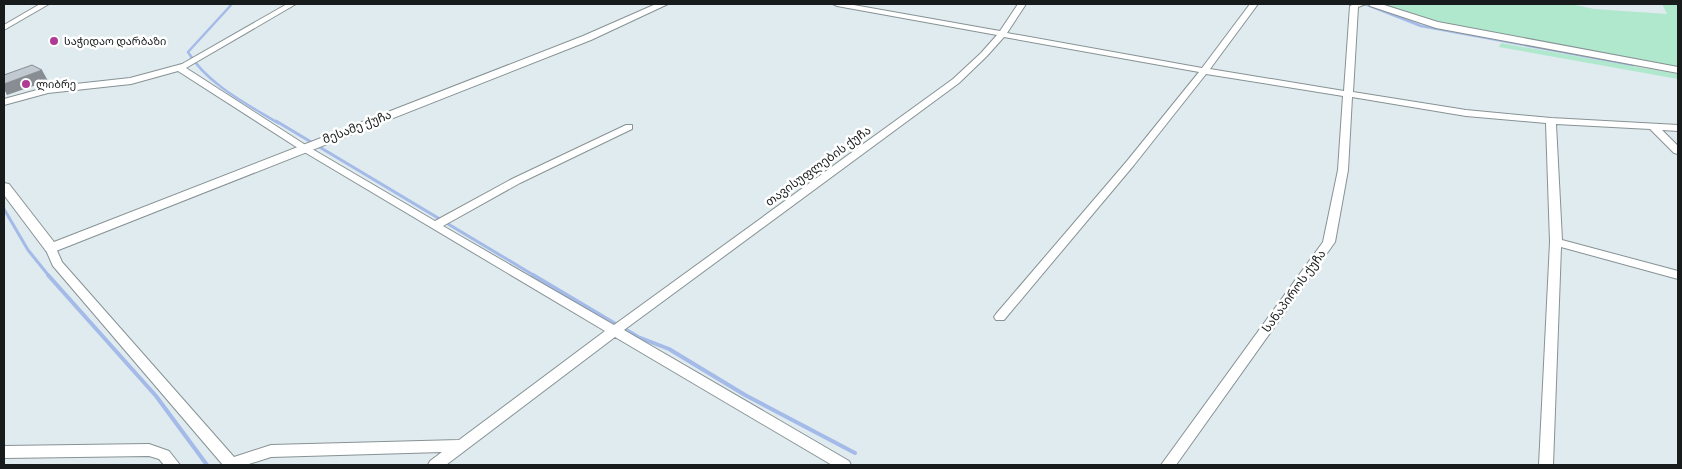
<svg xmlns="http://www.w3.org/2000/svg" width="1682" height="469" font-family="'PT Sans Narrow','Noto Sans Georgian',sans-serif">
  <style>
    .green { fill: #b0e8ce }
    .lines { fill: none; stroke-linecap: round; stroke-linejoin: round }
    .stream-far2 { stroke: #a4bae8; stroke-width: 2.5 }
    .stream-far1 { stroke: #a4bae8; stroke-width: 3 }
    .stream { stroke: #a4bae8; stroke-width: 4 }
    .minor-casing { stroke: #879294; stroke-width: 2 }
    .tertiary-casing { stroke: #879294; stroke-width: 2 }
    .minor { fill: #fff; fill-rule: evenodd }
    .tertiary { fill: #fff; fill-rule: evenodd }
    .shaded-wall { fill: #878d92 }
    .building { fill: #c1cad0; stroke: #878d92 }
    .poi-dot { fill: #ae3a93; stroke: #fff; stroke-width: 2 }
    .labels { text-anchor: middle; stroke-width: 5; stroke-linejoin: round; paint-order: stroke }
    .far-poi-label { font-size: 11px; fill: #171b1c; stroke: #fff; text-anchor: start }
    .street-label { font-size: 12px; fill: #171b1c; stroke: #fff }
  </style>
  <rect width="100%" height="100%" fill="#dfebee"/>
  <!-- green -->
  <g class="green">
    <polygon points="1379,4 1571,4 1594,9 1667,14 1662,4 1678,4 1678,68 1443,25"/>
    <polygon points="1501,43 1678,74 1678,79 1499,47"/>
  </g>
  <g class="lines">
    <!-- stream-far2 -->
    <g class="stream-far2">
      <path d="M232,4l-44,48c19,32 59,52 90,71"/>
      <polyline points="1365,4 1421,26 1633,65"/>
    </g>
    <!-- stream-far1 -->
    <g class="stream-far1">
      <polyline points="276,121 535,276"/>
      <polyline points="4,209 28,250 49,276"/>
    </g>
    <!-- stream -->
    <g class="stream">
      <polyline points="48,275 156,396 207,465"/>
      <polyline points="533,275 617,325"/>
      <polyline points="623,328 638,337 669,349 745,395 855,453"/>
    </g>
    <defs>
      <g id="minor">
        <polygon points="40,4 49,4 4,30 4,25"/>
        <polygon points="287,4 296,4 186,68 307,146 435,221 512,179 626,125 632,125 632,129 520,183 443,226 614,325 953,79 981,53 997,35 837,6 833,4 848,4 1000,31 1018,4 1026,4 1007,33 1202,68 1250,4 1258,4 1210,69 1344,91 1350,6 1354,4 1366,4 1358,7 1353,92 1466,110 1551,118 1678,125 1678,131 1662,130 1678,146 1678,154 1674,153 1650,129 1556,124 1562,240 1678,271 1678,279 1561,247 1553,465 1539,465 1550,242 1546,123 1466,116 1352,97 1348,170 1335,242 1176,465 1161,465 1323,242 1338,170 1343,96 1206,74 1134,165 1004,320 996,320 994,317 996,314 1127,161 1199,72 1004,37 987,56 959,83 624,330 849,461 851,465 832,465 615,337 446,465 428,465 430,461 442,452 271,457 246,465 223,465 53,266 45,248 47,246 55,246 62,262 234,457 271,445 459,440 605,331 301,150 178,71 131,84 48,93 4,105 4,99 48,87 130,78 182,64"/>
        <polygon points="149,444 169,451 180,465 164,465 159,459 149,456 4,458 4,446"/>
      </g>
      <g id="tertiary">
        <polygon points="656,4 668,4 591,40 56,251 46,251 4,195 4,183 9,184 54,242 583,36"/>
        <polygon points="1369,4 1381,4 1438,22 1678,67 1678,73 1436,28 1370,6"/>
      </g>
    </defs>
    <!-- minor casing -->
    <use href="#minor" class="minor-casing"/>
    <!-- tertiary casing -->
    <use href="#tertiary" class="tertiary-casing"/>
    <!-- minor -->
    <use href="#minor" class="minor"/>
    <!-- tertiary -->
    <use href="#tertiary" class="tertiary"/>
  </g>
  <!-- shaded-wall -->
  <polygon class="shaded-wall" points="42,70 48,81 7,95 4,89 4,84"/>
  <!-- building -->
  <polygon class="building" points="32,65 42,70 4,84 4,75"/>
  <!-- markers -->
  <g class="poi-dot">
    <circle cx="54" cy="41" r="5"/>
    <circle cx="26" cy="84" r="5"/>
  </g>
  <g class="labels">
    <!-- far-poi labels -->
    <g class="far-poi-label">
      <text x="64" y="45">საჭიდაო დარბაზი</text>
      <text x="36" y="88">ლიბრე</text>
    </g>
    <!-- street labels -->
    <g class="street-label">
      <text transform="translate(357 127) rotate(-21)" y="4">მესამე ქუჩა</text>
      <text transform="translate(818 166) rotate(-36)" y="4">თავისუფლების ქუჩა</text>
      <text transform="translate(1294 291) rotate(-54)" y="4">სანაპიროს ქუჩა</text>
    </g>
  </g>
  <!-- border -->
  <rect width="1682" height="469" fill="none" stroke="#171b1c" stroke-width="10"/>
</svg>
